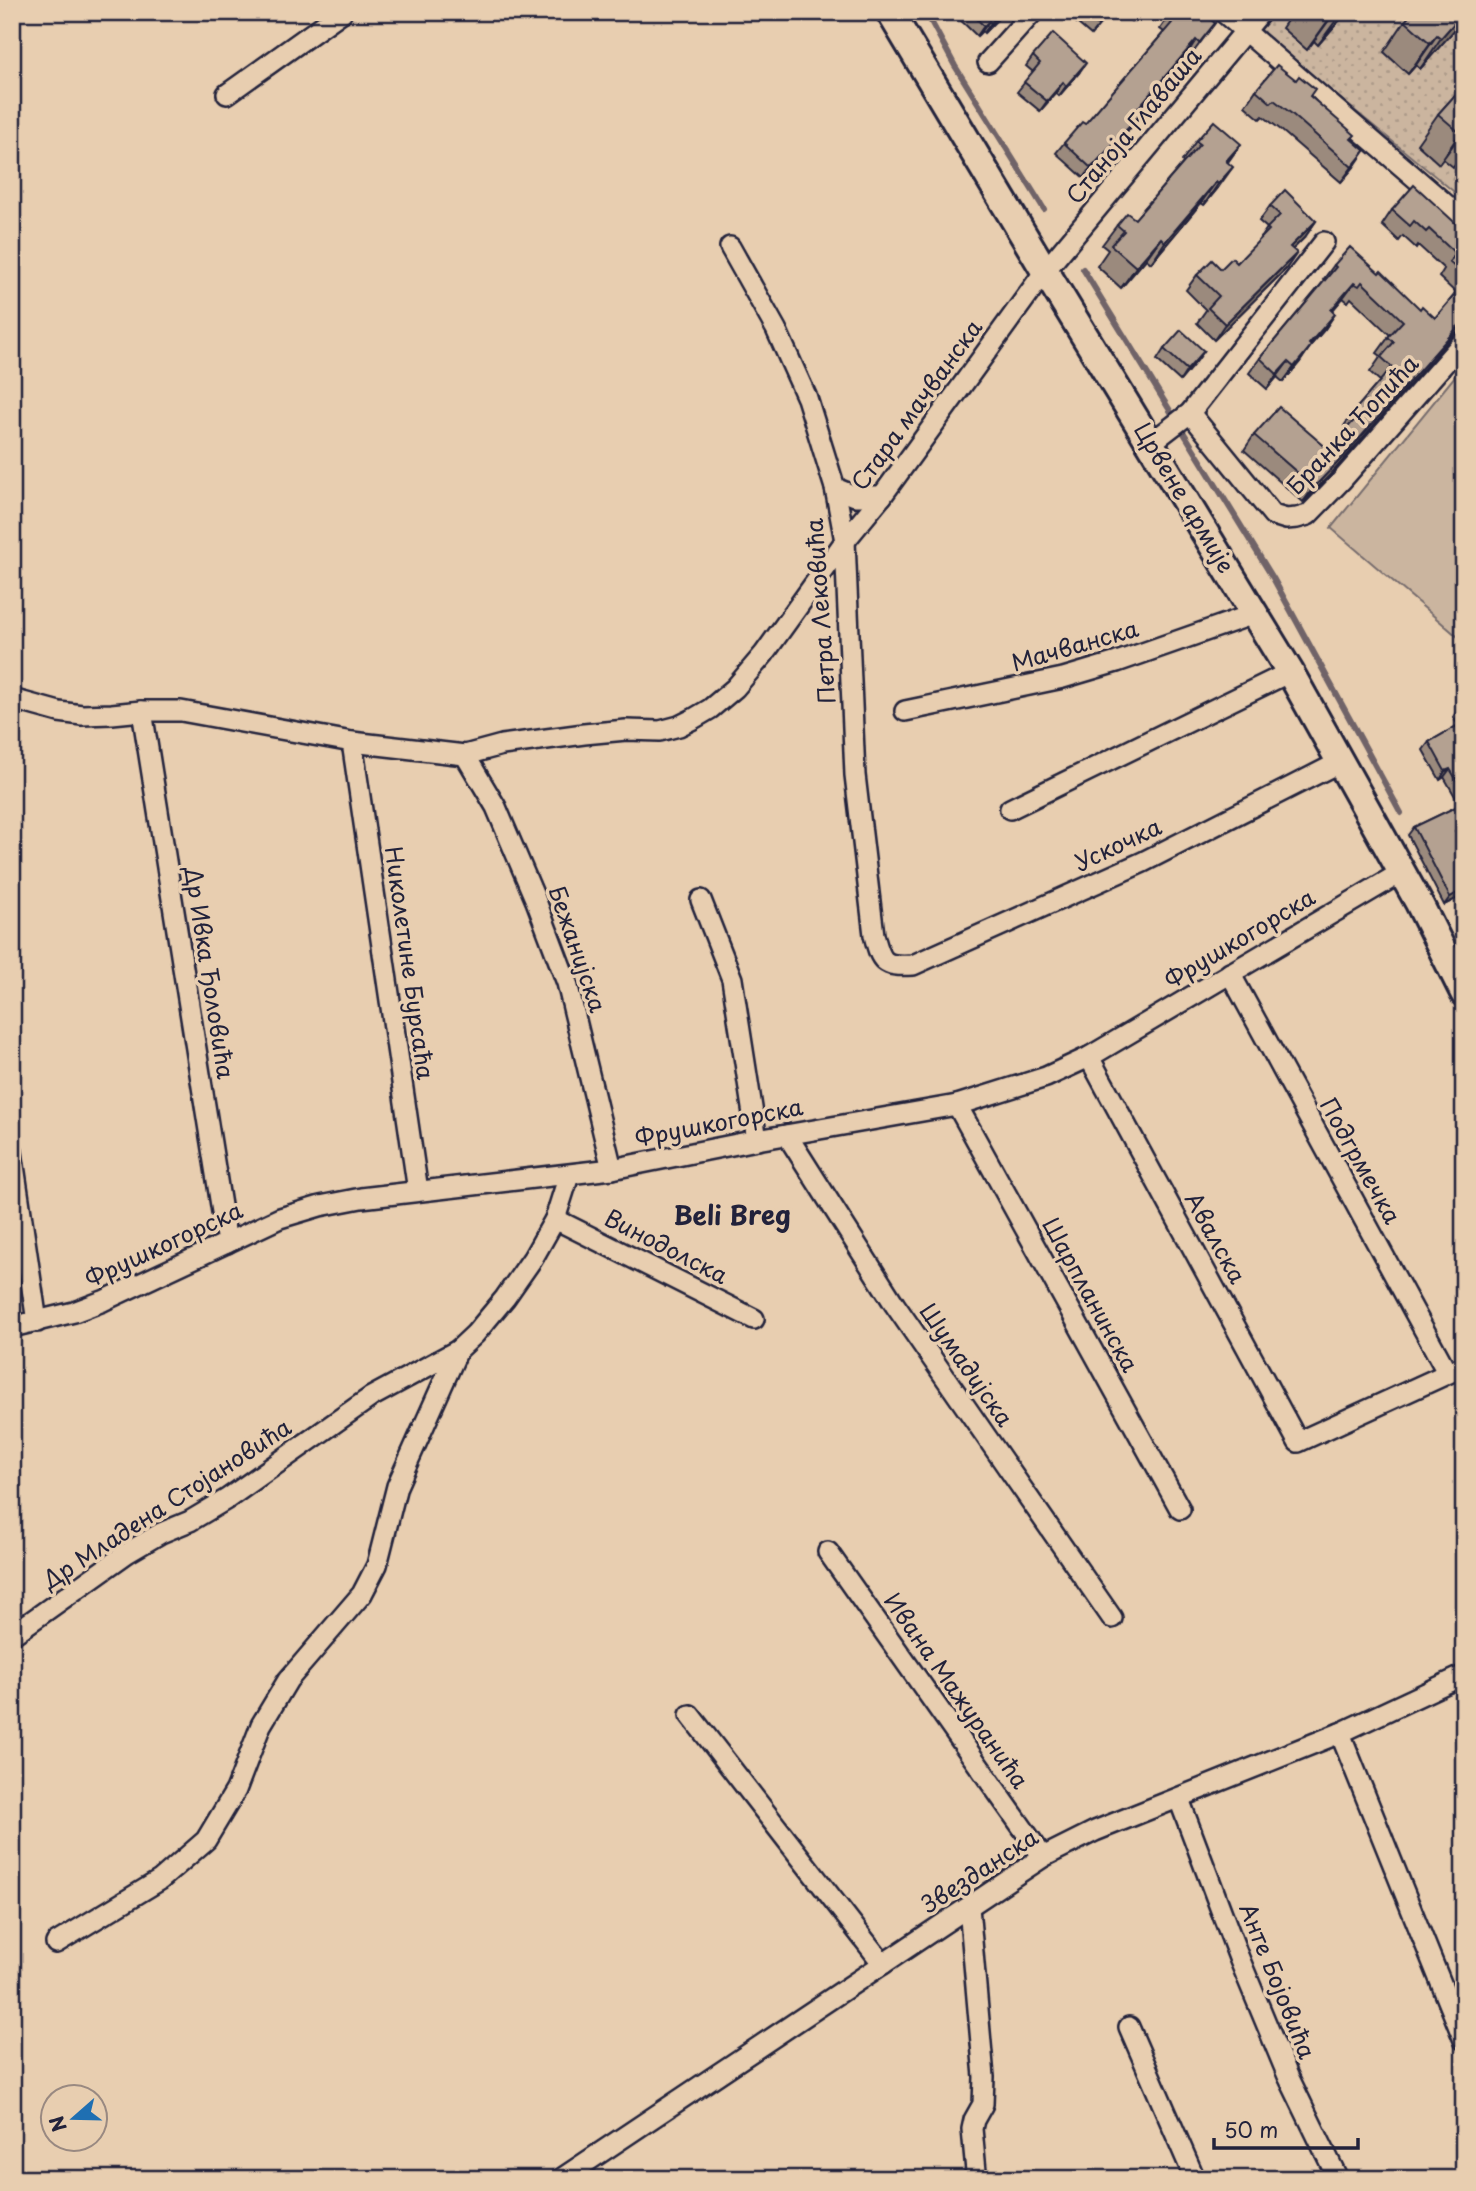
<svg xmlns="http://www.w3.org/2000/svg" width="1476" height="2191" font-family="'Playpen Sans',sans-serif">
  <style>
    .grass { fill: url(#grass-dots); stroke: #766c6d; stroke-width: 2 }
    .pitch { fill: #cbb59f; stroke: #766c6d; stroke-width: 2 }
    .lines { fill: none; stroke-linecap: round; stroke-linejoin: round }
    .stream { stroke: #6f6468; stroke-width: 6 }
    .minor-casing { stroke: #22223b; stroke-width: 24 }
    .secondary-casing { stroke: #22223b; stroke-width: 32 }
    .minor { stroke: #e8ceb0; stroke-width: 19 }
    .secondary { stroke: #e8ceb0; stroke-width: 26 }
    .wall { fill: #9b8a7d; stroke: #22223b; stroke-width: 2 }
    .shaded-wall { fill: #7e7166; stroke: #22223b; stroke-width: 2 }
    .building { fill: #b4a191; stroke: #22223b; stroke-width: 2 }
    .labels { text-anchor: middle; stroke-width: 7; stroke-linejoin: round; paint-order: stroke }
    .street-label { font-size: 23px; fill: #22223b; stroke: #e8ceb0 }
    .quarter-label { font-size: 26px; font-weight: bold; fill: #22223b; stroke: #e8ceb0 }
  </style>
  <defs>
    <pattern id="grass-dots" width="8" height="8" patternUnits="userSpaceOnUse" patternTransform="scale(1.75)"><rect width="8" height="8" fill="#cbb59f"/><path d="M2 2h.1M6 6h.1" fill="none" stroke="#ae9b8a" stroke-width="1.8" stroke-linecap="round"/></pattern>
  </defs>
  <rect width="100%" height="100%" fill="#e8ceb0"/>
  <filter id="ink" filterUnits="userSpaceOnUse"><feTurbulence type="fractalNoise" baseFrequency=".0143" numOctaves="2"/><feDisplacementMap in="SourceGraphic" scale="14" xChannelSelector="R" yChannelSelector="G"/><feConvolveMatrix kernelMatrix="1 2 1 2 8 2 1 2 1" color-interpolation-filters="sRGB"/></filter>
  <g filter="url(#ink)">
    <!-- grass -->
    <polygon class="grass" points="1275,12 1464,12 1464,200 1259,32"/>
    <!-- pitch -->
    <polygon class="pitch" points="1464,365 1464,642 1331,528"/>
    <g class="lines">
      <!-- stream -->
      <g class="stream">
        <polyline points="926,12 955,66 1044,209"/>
        <polyline points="1083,269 1273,578 1401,813"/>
      </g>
      <defs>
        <g id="minor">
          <polyline points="1223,12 1464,220"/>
          <polyline points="988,62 1033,12"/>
          <polyline points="227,94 342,12"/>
          <path d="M730,247l46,82 31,69 28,90 10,53 10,234 19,160c7,27 9,32 39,30l230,-103 197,-100"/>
          <polyline points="1190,413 1273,515 1286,519 1297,518 1308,515 1341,481 1464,341"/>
          <polyline points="1151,443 1190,413 1324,242"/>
          <polyline points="835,488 855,496 882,496"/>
          <polyline points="12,699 59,712 82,715 112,714 142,711 181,711 352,742 465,755 502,745 584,734 626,730 660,731 679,726 693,719 710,709 735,688 764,654 845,541 882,496 1045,271 1261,12"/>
          <polyline points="142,711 227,1243"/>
          <polyline points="905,711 1063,678 1117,662 1254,614"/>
          <polyline points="352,742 418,1191"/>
          <polyline points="465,755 496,807 536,901 567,983 612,1169"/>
          <polyline points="1010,809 1290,672"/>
          <polyline points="701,900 732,979 757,1140"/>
          <polyline points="1230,973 1447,1372"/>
          <polyline points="1089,1057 1298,1442 1464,1366"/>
          <polyline points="957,1105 1180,1509"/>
          <polyline points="787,1135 895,1305 1112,1618"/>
          <polyline points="12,1152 37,1322"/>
          <polyline points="555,1219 754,1319"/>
          <polyline points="12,1327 74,1312 103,1301 280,1218 320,1206 361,1198 612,1169 757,1140 957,1105 1046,1077 1089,1057 1402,872"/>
          <polyline points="828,1552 1043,1857"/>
          <polyline points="12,1635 127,1553 161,1533 190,1521 227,1499 371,1397 458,1350 475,1334 505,1298 533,1258 555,1219 569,1175"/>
          <polyline points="690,1715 883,1964"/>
          <polyline points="1340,1733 1464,2040"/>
          <polyline points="1179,1799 1239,1958 1288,2076 1338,2179"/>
          <polyline points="969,1907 984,2077 983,2104 974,2120 972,2129 976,2171 973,2179"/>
          <polyline points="56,1943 160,1880 206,1840 236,1790 261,1725 288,1680 362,1594 377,1565 397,1486 458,1350"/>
          <polyline points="1129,2027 1195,2179"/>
          <polyline points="561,2179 1043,1857 1095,1831 1340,1733 1464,1675"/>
        </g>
        <polyline id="secondary" points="890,12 1045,271 1290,672 1419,903 1464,993"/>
      </defs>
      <!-- minor casing -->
      <use href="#minor" class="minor-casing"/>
      <!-- secondary casing -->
      <use href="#secondary" class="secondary-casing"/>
      <!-- minor -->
      <use href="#minor" class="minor"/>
      <!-- secondary -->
      <use href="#secondary" class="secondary"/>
    </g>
    <!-- wall -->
    <g class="wall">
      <polygon points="952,12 1003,12 984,33 982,31 977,36"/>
      <polygon points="1064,12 1110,12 1091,35"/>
      <polygon points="1119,12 1138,12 1131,21"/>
      <polygon points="1172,12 1215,23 1192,54 1189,51 1138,110 1134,124 1084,178 1056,153 1064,143 1085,124 1164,32 1160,29"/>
      <polygon points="1293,12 1347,12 1318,45 1314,41 1307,50 1282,28"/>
      <polygon points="1464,12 1464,25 1459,31 1456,28 1420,69 1416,65 1408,74 1384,52 1405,21"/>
      <polygon points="1033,56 1079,73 1059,96 1056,93 1040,111 1017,92 1033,72 1026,66"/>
      <polygon points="1296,80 1352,140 1354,167 1341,182 1281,130 1263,116 1260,119 1245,106 1256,90"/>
      <polygon points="1464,85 1464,155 1453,167 1443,159 1439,164 1417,144 1438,114"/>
      <polygon points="1196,141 1228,163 1218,188 1204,205 1201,203 1151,263 1146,259 1121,288 1097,266 1108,250 1102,245 1117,225 1135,219 1183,163 1182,161"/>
      <polygon points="1270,206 1316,221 1305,237 1293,249 1286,269 1214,340 1197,323 1206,310 1186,290 1197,275 1221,269 1237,263 1256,244 1267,228 1259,221"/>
      <polygon points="1392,210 1464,231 1464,329 1455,333 1332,473 1303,502 1244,450 1254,435 1328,449 1346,429 1344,426 1354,411 1380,381 1370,372 1381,356 1377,353 1390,335 1351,298 1348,302 1343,298 1332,311 1335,314 1325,329 1310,346 1300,362 1283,382 1277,377 1267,389 1249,373 1260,358 1324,281 1323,280 1334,265 1420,309 1435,318 1456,293 1439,277 1444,269 1418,245 1416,248 1403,236 1399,241 1382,225"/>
      <polygon points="1164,349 1204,351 1180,381 1157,360"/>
      <polygon points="1464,706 1464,831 1457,835 1464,849 1464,895 1444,905 1408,835 1414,827 1460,805 1444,777 1440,780 1423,750 1429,742 1458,725 1453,717 1459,708"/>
    </g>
    <!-- shaded-wall -->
    <g class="shaded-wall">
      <polygon points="1002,12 1003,12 1000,17 984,33 991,23"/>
      <polygon points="1335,12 1314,41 1307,50 1329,19"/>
      <polygon points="1342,12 1347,12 1318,45"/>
      <polygon points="1464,12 1464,16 1456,28 1420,69 1441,38"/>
      <polygon points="989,21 982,31 977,36 984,26"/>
      <polygon points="1437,35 1416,65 1408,74 1430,43"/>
      <polygon points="1196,40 1189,51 1129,119 1137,109"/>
      <polygon points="1086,63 1079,73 1059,96 1066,86"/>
      <polygon points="1063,82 1056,93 1040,111 1047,101"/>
      <polygon points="1142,113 1134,124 1084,178 1091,168"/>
      <polygon points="1464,130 1443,159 1439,164 1460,133"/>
      <polygon points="1241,144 1226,165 1226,161"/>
      <polygon points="1365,151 1354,167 1341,182 1352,167"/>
      <polygon points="1464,151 1464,155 1453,167"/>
      <polygon points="1233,167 1218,188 1204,205 1218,184"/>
      <polygon points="1216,182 1201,203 1151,263 1165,242"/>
      <polygon points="1316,221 1305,237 1279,263 1290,247"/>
      <polygon points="1161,238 1146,259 1121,288 1136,267"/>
      <polygon points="1297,253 1286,269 1214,340 1225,324"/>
      <polygon points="1354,283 1343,298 1320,325 1331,310"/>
      <polygon points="1335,314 1325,329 1298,360 1309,344"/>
      <polygon points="1464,320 1464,329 1455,333 1332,473 1303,502 1314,487"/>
      <polygon points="1311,346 1300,362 1283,382 1294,367"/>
      <polygon points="1204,351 1197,361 1180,381 1187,370"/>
      <polygon points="1288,362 1277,377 1267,389 1277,374"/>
      <polygon points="1450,769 1444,777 1440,780 1445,771"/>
      <polygon points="1464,826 1464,831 1449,840 1455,831"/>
      <polygon points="1464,889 1464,895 1444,905 1450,897"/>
    </g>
    <!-- building -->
    <g class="building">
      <polygon points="970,12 1002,12 991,23 989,21 984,26"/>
      <polygon points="1083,12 1109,12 1098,25"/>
      <polygon points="1172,12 1201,12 1215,23 1199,43 1196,40 1137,109 1142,113 1091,168 1064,143 1082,122 1085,124 1172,23 1167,19"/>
      <polygon points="1320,12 1335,12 1329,19"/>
      <polygon points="1413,12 1464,12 1441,38 1437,35 1430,43 1405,21"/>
      <polygon points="1053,33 1086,63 1066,86 1063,82 1047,101 1024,82 1040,63 1033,56"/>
      <polygon points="1277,65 1296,80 1299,76 1315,89 1310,96 1355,135 1351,139 1365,151 1352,167 1292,114 1274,100 1271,103 1256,90"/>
      <polygon points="1464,85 1464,129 1460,133 1438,114"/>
      <polygon points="1214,121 1241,144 1226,161 1233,167 1218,184 1216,182 1165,242 1161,238 1136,267 1111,245 1124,231 1117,225 1127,213 1135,219 1200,144 1196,141"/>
      <polygon points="1414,185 1464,231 1464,275 1449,262 1456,254 1429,229 1426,232 1414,221 1410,226 1392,210"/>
      <polygon points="1285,190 1316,221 1290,247 1297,253 1225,324 1208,308 1219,296 1197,275 1212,260 1221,269 1232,258 1237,263 1269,230 1267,228 1280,215 1270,206"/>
      <polygon points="1350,247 1379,273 1381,271 1420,309 1422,306 1435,318 1464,284 1464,320 1343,457 1314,487 1254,435 1279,407 1328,449 1359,415 1354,411 1392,367 1381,357 1394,342 1388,337 1403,321 1362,282 1359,286 1354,283 1331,310 1335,314 1309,344 1311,346 1294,367 1288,362 1277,374 1260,358 1336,267 1334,265"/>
      <polygon points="1181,330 1204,351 1187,370 1164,349"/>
      <polygon points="1464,706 1464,716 1459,708"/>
      <polygon points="1464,722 1464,792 1450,769 1445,771 1429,742"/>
      <polygon points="1464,803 1464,826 1455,831 1464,849 1464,889 1450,897 1414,827"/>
    </g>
  </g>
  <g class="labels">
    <!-- street labels -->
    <g class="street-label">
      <text transform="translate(1134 126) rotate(-50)" y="8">Станоја Главаша</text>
      <text transform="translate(917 405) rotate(-54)" y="8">Стара мачванска</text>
      <text transform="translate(1353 425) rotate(-47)" y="8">Бранка Ћопића</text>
      <text transform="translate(1184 498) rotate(59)" y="8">Црвене армије</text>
      <text transform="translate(821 611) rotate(-94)" y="8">Петра Лековића</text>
      <text transform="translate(1075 646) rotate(-16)" y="8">Мачванска</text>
      <text transform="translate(1118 845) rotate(-25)" y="8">Ускочка</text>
      <text transform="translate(1240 939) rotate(-31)" y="8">Фрушкогорска</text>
      <text transform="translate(577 949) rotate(71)" y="8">Бежанијска</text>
      <text transform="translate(409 963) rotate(82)" y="8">Николетине Бурсаћа</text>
      <text transform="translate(209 973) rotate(81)" y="8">Др Ивка Ђоловића</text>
      <text transform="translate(719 1123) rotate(-11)" y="8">Фрушкогорска</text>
      <text transform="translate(1360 1161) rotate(61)" y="8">Подгрмечка</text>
      <text transform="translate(1215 1238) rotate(61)" y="8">Авалска</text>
      <text transform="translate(164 1245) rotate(-25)" y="8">Фрушкогорска</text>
      <text transform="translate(666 1247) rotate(27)" y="8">Винодолска</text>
      <text transform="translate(1090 1295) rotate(61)" y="8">Шарпланинска</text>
      <text transform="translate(966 1365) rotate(55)" y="8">Шумадијска</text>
      <text transform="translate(167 1504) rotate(-33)" y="8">Др Младена Стојановића</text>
      <text transform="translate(956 1691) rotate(55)" y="8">Ивана Мажуранића</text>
      <text transform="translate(980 1871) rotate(-33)" y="8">Звезданска</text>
      <text transform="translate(1277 1981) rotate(68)" y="8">Анте Бојовића</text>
    </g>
    <!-- quarter labels -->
    <g class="quarter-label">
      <text x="732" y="1225">Beli Breg</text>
    </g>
  </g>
  <!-- margin -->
  <rect width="1476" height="2191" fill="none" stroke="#e8ceb0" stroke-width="42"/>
  <rect x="21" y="21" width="1434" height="2149" fill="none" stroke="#22223b" stroke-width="2.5" filter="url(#ink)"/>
  <!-- north arrow -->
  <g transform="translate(74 2118) rotate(250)"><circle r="33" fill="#e8ceb0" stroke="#998981" stroke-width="2"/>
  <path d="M0-5L12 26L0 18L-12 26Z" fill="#1f6fb2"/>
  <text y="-10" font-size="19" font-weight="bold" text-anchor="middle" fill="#22223b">N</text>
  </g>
  <!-- scale -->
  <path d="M1214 2138v10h144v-10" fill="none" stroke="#22223b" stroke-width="3.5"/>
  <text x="1224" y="2138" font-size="21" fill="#22223b" stroke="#e8ceb0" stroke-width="5" paint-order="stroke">50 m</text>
</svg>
